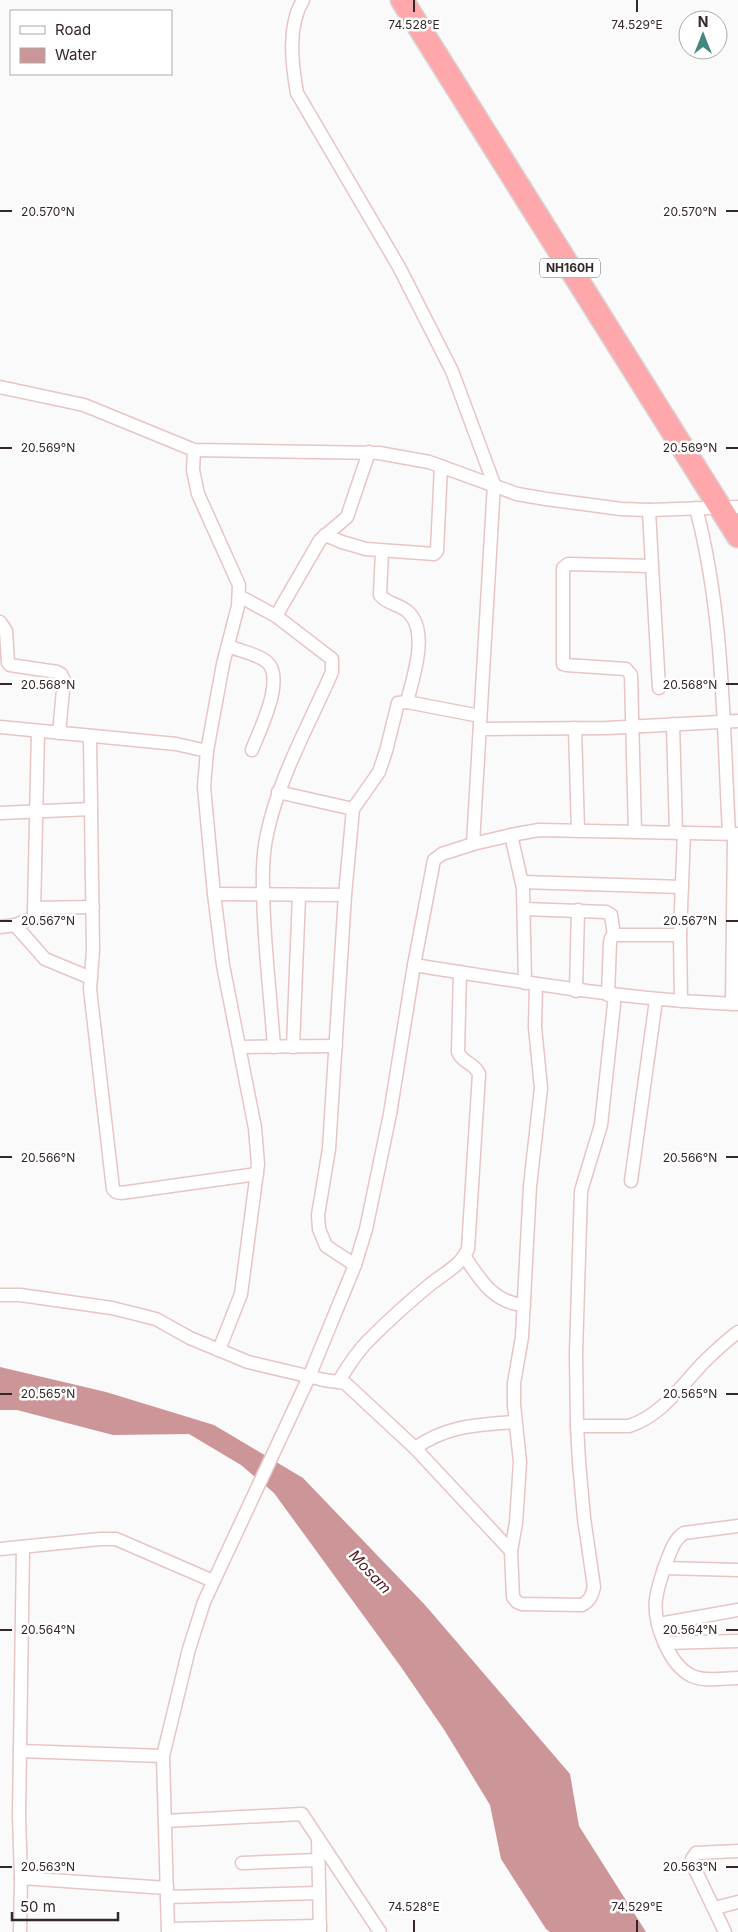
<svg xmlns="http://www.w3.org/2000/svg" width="738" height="1932" font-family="Inter,sans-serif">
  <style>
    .water { fill: #cc9597 }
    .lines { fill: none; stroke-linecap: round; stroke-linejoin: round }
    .street-casing { stroke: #e8c5c5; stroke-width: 15 }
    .highway-casing { stroke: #d7d4d4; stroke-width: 25 }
    .street { stroke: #fff; stroke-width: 12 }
    .highway { stroke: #ffa8ac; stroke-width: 22 }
    .ticks { fill: none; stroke: #352828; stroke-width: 2 }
    .labels { text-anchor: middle; stroke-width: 5; stroke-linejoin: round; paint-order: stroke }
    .shield { fill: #fff; stroke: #726868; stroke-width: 1 }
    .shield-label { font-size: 12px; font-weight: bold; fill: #352828 }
    .water-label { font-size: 15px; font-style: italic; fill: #58161f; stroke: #fff }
    .ticks-label { font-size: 12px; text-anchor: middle; fill: #352828; stroke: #fff; stroke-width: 5; stroke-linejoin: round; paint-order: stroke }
  </style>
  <rect width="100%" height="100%" fill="#fafafa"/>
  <!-- water -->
  <polygon class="water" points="0,1367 106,1392 214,1425 303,1478 425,1605 570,1774 579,1826 646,1932 550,1932 546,1929 501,1859 490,1805 445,1731 401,1667 274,1493 241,1465 189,1434 113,1435 17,1410 0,1410"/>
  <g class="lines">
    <defs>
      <g id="street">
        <polyline points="0,387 84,405 194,450 379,453 429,462 517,494 546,499 621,509 649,510 738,507"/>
        <polyline points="194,450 193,470 198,494 239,585 238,606 223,664 207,751 204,787 214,894 223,965 255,1128 258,1164 241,1294 219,1350"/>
        <path d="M696,508c28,106 27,217 33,325"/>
        <polyline points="325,535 342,542 366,549 434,554 437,551 441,466"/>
        <path d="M382,551l-2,44c7,9 19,9 27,16 23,19 6,66 0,91"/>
        <polyline points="652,566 659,688"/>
        <path d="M239,596l37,20 56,43v13c-23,53 -53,105 -65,162 -6,27 -4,57 -3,84 2,43 7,86 10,129"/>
        <polyline points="276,616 320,540 347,517 369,452"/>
        <polyline points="0,622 6,631 8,663 10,665 57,672 61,674 64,680 59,733"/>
        <path d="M228,646c12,5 30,8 39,16 19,17 -8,69 -15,88"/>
        <polyline points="673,724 676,833"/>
        <polyline points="0,727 176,744 207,751"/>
        <polyline points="575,728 578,831"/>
        <polyline points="480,729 607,728 738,721"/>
        <polyline points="90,736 93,951 90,989 113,1189 116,1192 121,1193 257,1174"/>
        <polyline points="278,792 353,809"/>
        <polyline points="0,813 91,809"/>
        <polyline points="635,832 631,675 626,669 566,665 563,664 563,568 568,564 652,566 649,510"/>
        <polyline points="511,835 523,888 525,983"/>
        <polyline points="473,844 511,835 539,830 738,834"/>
        <polyline points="522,882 682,887"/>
        <polyline points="214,894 345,895"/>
        <polyline points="34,908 93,907"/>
        <polyline points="524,909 606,912 611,915 614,935"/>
        <polyline points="15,925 45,959 91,978"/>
        <polyline points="0,927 15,925 33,918 34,913 38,731"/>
        <path d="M414,965c108,17 214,35 324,39"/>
        <path d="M536,984l-1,43 6,61 -11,98 -8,151 -8,46v22l6,57 -4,61 -5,28 2,46 4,5 5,2 60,1c8,-4 10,-10 12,-18l-10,-69 -5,-56 -2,-36 -1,-73 5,-162 20,-66 14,-130"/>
        <polyline points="576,991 578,910"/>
        <polyline points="608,995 610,943 611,938 614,935 680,935"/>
        <polyline points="681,1001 680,935 684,833"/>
        <polyline points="732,1004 734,834"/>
        <polyline points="240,1047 336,1046"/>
        <polyline points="293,1047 299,895"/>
        <polyline points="631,1181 656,1000"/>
        <path d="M465,1257c15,23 29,46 59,48"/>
        <polyline points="355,1265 326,1246 319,1229 318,1215 329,1149 345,895 353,809 379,772 386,751 398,703 407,702 480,716"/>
        <polyline points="0,1295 20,1295 112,1308 156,1319 190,1338 248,1362 324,1380 345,1383 415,1448 511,1551"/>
        <path d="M339,1381c9,-15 19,-31 32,-43 19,-19 40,-38 61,-55 13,-10 29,-18 36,-34l11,-175c-4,-11 -17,-11 -21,-22l2,-80"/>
        <path d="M577,1426h52c32,-10 52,-40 74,-63 11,-11 23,-22 35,-31"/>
        <path d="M415,1448c33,-23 62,-23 100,-26"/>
        <path d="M738,1526l-54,7c-9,6 -12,15 -16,25 -5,13 -10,27 -12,41 -3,24 13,66 36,77 13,6 32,2 46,2"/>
        <polyline points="0,1549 100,1539 116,1539 213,1581"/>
        <polyline points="664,1568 738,1570"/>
        <polyline points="659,1624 738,1610"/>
        <polyline points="665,1643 738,1641"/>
        <polyline points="20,1751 163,1756"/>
        <polyline points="165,1821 302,1814 380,1932"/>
        <polyline points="318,1838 320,1932"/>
        <polyline points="242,1863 318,1860"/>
        <polyline points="21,1878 167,1888"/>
        <polyline points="167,1897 319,1893"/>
        <polyline points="715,1908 738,1902"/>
        <polyline points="168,1929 320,1926"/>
        <polyline points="20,1932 21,1878 19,1816 23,1547"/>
        <path d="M168,1932l-5,-176 26,-107 15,-47 105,-225 46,-112 11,-36 24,-115 24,-149 20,-105 8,-6 31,-10 21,-360 -42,-113 -53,-104 -102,-174c-5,-28 -10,-67 6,-93"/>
        <polyline points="725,1932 692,1863 692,1859 696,1853 738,1851"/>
      </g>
      <polyline id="highway" points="402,0 738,536"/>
    </defs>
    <!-- street casing -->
    <use href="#street" class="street-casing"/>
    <!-- highway casing -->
    <use href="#highway" class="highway-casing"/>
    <!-- street -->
    <use href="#street" class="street"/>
    <!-- highway -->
    <use href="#highway" class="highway"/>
  </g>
  <!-- ticks -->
  <path class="ticks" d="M414,0v12M637,0v12M0,211h12M726,211h12M0,448h12M726,448h12M0,684h12M726,684h12M0,921h12M726,921h12M0,1157h12M726,1157h12M0,1394h12M726,1394h12M0,1630h12M726,1630h12M0,1867h12M726,1867h12M414,1920v12M637,1920v12"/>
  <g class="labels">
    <!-- shield labels -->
    <rect class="shield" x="540" y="258.5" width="60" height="19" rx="4"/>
    <g class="shield-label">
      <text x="570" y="272">NH160H</text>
    </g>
    <!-- water labels -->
    <g class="water-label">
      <text transform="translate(370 1572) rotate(47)" y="5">Mosam</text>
    </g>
  </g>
  <g class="ticks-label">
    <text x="414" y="29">74.528°E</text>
    <text x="637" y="29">74.529°E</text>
    <text x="48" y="216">20.570°N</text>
    <text x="690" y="216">20.570°N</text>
    <text x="48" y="452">20.569°N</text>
    <text x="690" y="452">20.569°N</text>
    <text x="48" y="689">20.568°N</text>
    <text x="690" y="689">20.568°N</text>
    <text x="48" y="925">20.567°N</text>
    <text x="690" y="925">20.567°N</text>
    <text x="48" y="1162">20.566°N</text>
    <text x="690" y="1162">20.566°N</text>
    <text x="48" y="1398">20.565°N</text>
    <text x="690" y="1398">20.565°N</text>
    <text x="48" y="1634">20.564°N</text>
    <text x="690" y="1634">20.564°N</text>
    <text x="48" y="1871">20.563°N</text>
    <text x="690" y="1871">20.563°N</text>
    <text x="414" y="1911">74.528°E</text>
    <text x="637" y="1911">74.529°E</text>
  </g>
  <!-- legend -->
  <rect x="10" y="10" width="162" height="65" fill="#ffffff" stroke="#aea9a9"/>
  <rect x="20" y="26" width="25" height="8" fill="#ffffff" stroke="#aea9a9"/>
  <text x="55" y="35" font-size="15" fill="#352828">Road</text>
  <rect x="20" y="48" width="25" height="15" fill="#cc9597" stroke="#aea9a9"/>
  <text x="55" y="60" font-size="15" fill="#352828">Water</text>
  <!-- north arrow -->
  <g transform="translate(703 35)"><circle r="24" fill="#ffffff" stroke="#aea9a9"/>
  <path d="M0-4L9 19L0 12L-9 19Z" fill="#43887f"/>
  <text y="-8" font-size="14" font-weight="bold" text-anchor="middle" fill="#352828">N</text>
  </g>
  <!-- scale -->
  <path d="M12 1912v8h106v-8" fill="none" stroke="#352828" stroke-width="2.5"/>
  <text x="20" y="1912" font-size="15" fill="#352828" stroke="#ffffff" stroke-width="4" paint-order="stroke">50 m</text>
</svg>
